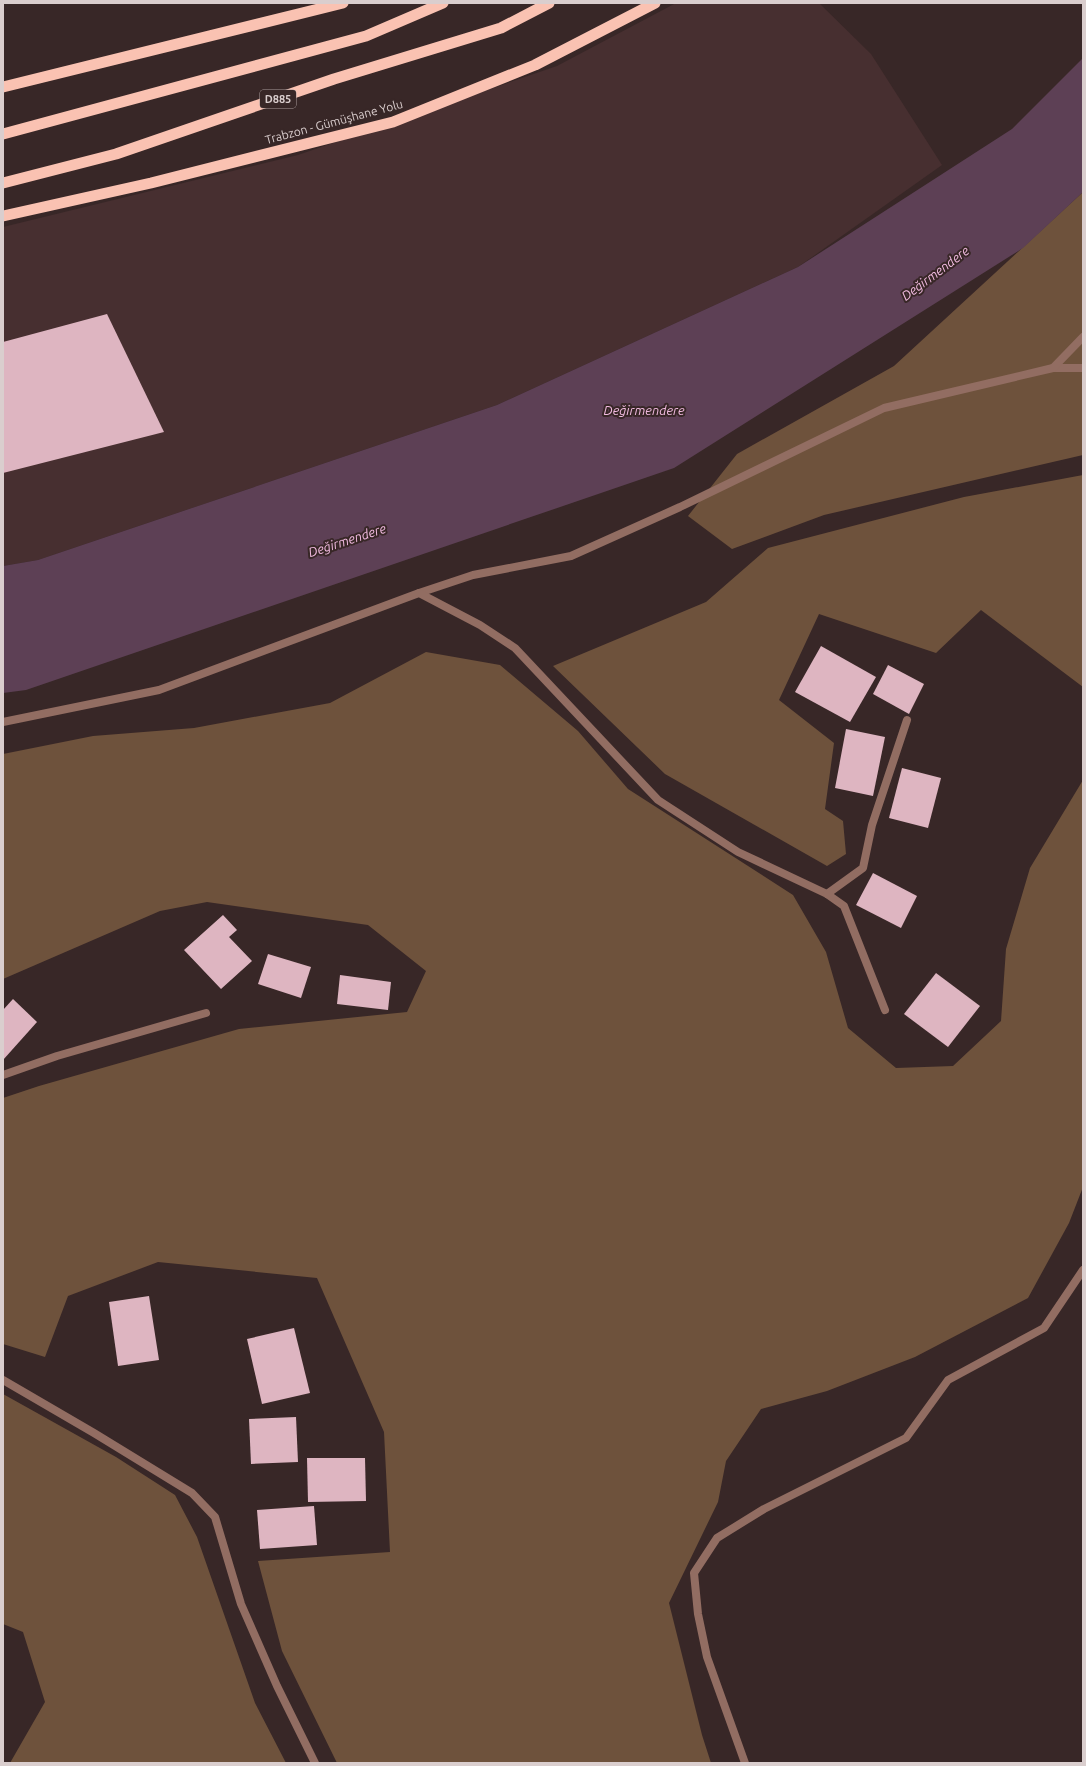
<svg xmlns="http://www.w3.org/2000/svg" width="1086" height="1766" font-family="Ubuntu,sans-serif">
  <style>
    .built { fill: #472f30 }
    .forest { fill: #6e523c }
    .water { fill: #5d4055 }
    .building { fill: #deb5c1 }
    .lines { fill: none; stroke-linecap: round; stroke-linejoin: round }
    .minor { stroke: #926d62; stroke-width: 8 }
    .trunk { stroke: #fac2b2; stroke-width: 11 }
    .labels { text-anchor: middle; stroke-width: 4; stroke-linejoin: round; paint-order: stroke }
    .shield { fill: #382727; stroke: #a99c9c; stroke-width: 1 }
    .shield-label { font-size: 11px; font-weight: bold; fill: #dacece }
    .street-label { font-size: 12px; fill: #dacece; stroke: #382727 }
    .water-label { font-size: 13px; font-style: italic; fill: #f3bce2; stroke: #382727 }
  </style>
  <rect width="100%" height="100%" fill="#382727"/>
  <!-- built -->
  <polygon class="built" points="676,3 819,3 871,54 942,165 798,267 497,405 38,560 3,566 3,227 298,155 557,66"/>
  <!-- forest -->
  <g class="forest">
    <polygon points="1083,192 1083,455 824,515 732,549 688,516 737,454 894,366"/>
    <polygon points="1083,475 1083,687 981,610 936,653 819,614 779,700 834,743 825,809 843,821 846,854 827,866 665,774 553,666 706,602 768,548 964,497"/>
    <polygon points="426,652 500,665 578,731 628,789 793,895 826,952 848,1028 896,1068 953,1066 1001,1021 1006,949 1030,868 1083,780 1083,1187 1069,1223 1028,1298 915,1357 827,1391 761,1409 726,1461 718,1502 669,1603 702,1735 711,1763 337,1763 282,1651 258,1561 390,1552 384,1432 317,1278 158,1262 68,1296 45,1357 3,1344 3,1098 39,1086 239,1029 407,1012 426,971 368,925 207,902 160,911 3,979 3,754 93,736 194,728 330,703"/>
    <polygon points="3,1394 116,1457 175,1495 197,1537 255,1703 286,1763 10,1763 45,1702 23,1632 3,1624"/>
  </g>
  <!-- water -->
  <polygon class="water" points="1083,58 1083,192 1023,248 674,468 26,690 3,693 3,566 38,560 497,405 798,267 1012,129"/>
  <!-- building -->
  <g class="building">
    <polygon points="107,314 164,432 3,473 3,342"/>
    <polygon points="821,646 876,677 850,722 795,692"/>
    <polygon points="888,665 924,684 909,714 873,694"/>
    <polygon points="846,729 885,737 873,796 835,788"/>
    <polygon points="902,768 941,778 928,828 889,818"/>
    <polygon points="873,873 917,896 901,928 856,905"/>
    <polygon points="223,915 237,930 229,937 252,961 221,989 184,950"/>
    <polygon points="268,954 311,967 301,998 258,984"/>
    <polygon points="936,973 980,1006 948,1047 904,1014"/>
    <polygon points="340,975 391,982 388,1010 337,1004"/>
    <polygon points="13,999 37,1022 3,1060 3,1010"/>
    <polygon points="149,1296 159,1360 118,1366 109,1302"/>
    <polygon points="294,1328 310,1393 262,1404 247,1339"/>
    <polygon points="296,1417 298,1462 251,1464 249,1419"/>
    <polygon points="307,1458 365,1458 366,1501 308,1502"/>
    <polygon points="314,1506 317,1545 260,1549 257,1510"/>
  </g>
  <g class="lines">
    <!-- minor -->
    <g class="minor">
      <polyline points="1053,368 1083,368"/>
      <polyline points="419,593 473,575 571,556 680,507 884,408 1053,368 1083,337"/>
      <polyline points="3,722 159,690 419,593 480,625 515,648 658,800 738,852 827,894 844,906 885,1010"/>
      <polyline points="827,894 863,868 872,825 907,720"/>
      <polyline points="3,1075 57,1056 206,1013"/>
      <polyline points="3,1380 94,1433 192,1493 215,1517 241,1604 277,1686 315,1763"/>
      <polyline points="745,1763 707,1657 698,1614 694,1573 717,1538 764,1509 906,1438 948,1380 1044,1328 1083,1270"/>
    </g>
    <!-- trunk -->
    <g class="trunk">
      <polyline points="3,87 343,3"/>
      <polyline points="3,134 366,36 443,3"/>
      <polyline points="3,183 116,154 334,79 501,28 549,3"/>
      <polyline points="3,216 151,183 393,122 535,65 655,3"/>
    </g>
  </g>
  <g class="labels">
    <!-- shield labels -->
    <rect class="shield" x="260" y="90" width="36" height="18" rx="3"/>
    <g class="shield-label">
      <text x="278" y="103">D885</text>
    </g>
    <!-- street labels -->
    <g class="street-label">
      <text transform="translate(334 122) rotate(-15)" y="4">Trabzon - Gümüşhane Yolu</text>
    </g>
    <!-- water labels -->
    <g class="water-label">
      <text transform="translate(935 273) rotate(-37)" y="5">Değirmendere</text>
      <text x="644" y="415">Değirmendere</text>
      <text transform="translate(347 540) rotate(-18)" y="5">Değirmendere</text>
    </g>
  </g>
  <!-- border -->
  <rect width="1086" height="1766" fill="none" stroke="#dacece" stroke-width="8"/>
</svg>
